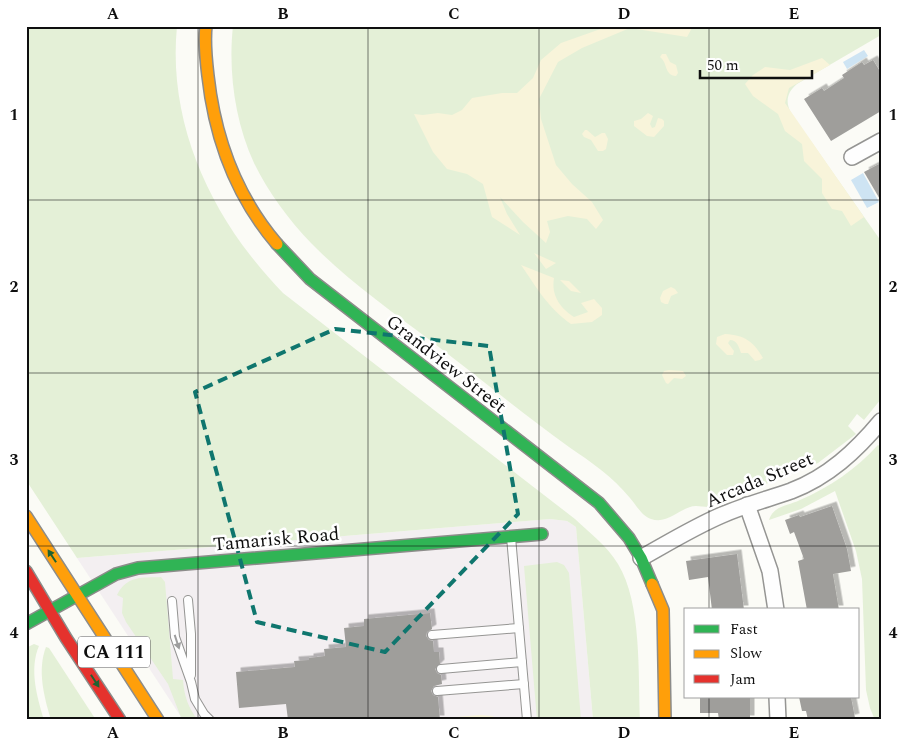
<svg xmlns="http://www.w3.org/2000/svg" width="907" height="746" font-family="Spectral,serif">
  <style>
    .industrial { fill: #f3eff1 }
    .green { fill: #e4f0d7 }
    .sand { fill: #f8f4da }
    .water { fill: #cee4f3 }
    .building { fill: #9f9e9b; filter: url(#shadow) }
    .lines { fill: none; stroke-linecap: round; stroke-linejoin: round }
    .lane-casing { stroke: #959593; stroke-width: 10 }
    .street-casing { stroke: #959593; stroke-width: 18 }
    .fast-casing { stroke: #8c8c8a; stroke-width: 14 }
    .slow-casing { stroke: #8c8c8a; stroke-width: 14 }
    .jam-casing { stroke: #8c8c8a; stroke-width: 14 }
    .lane { stroke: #fefefe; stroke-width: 8 }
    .street { stroke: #fefefe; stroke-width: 15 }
    .fast { stroke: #30b455; stroke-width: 11 }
    .slow { stroke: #ff9f0a; stroke-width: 11 }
    .jam { stroke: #e5322d; stroke-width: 11 }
    .oneway { fill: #206232 }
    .oneway2 { fill: #9e9e9e }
    .marked { fill: none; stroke: #0f766e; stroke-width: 4; stroke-dasharray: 10 6; stroke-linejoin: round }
    .grid { fill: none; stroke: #0f0f0f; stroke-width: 1; stroke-opacity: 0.55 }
    .labels { text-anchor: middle; stroke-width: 5; stroke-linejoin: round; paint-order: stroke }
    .shield { fill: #fff; stroke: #575757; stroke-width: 1 }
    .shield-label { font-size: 18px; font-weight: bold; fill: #0f0f0f }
    .street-label { font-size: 19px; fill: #0f0f0f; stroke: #fff }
    .neatline { fill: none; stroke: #0f0f0f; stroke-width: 2 }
    .grid-label { font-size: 16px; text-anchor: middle; font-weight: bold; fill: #0f0f0f }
  </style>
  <defs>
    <filter id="shadow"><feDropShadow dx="4.5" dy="-4.5" stdDeviation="0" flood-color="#0004"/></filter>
  </defs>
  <rect width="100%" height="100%" fill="#fbfbf6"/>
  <!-- industrial -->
  <polygon class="industrial" points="550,519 567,521 576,527 593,720 183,720 77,558"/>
  <!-- green -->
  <g class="green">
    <path d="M26,26h151c-10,101 37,196 106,267l292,226c15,14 32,27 43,45 24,39 20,110 22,156h-47l-17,-193 -9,-6 -17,-2 -473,39 -51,-78z"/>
    <path d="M233,26h648v9l-84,49c-10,8 -12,18 -6,29l90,128v158l-17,21 -7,-6 -9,12 8,8 -38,29 -110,44c-4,0 -8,-1 -12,-1 -15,0 -27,19 -45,13 -9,-3 -15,-14 -21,-21 -17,-21 -39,-36 -61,-51 -47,-34 -92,-71 -138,-106 -41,-31 -84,-61 -120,-98 -22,-23 -43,-51 -57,-80 -19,-41 -26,-92 -21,-137z"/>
    <path d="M878,445l3,2v273h-6l-5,-12 -4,-18 -4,-111 -6,-28 -21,-60 -34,18 -32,11c5,-15 19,-14 31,-20 30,-13 56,-31 78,-55z"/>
    <polygon points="557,562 564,565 569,573 581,720 537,720 524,566"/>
    <path d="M161,577l4,5 8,97 10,1c1,15 5,28 15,40h-16l-14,-36 -42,-62 -4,-9 1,-15 -6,-3c10,-20 25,-17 44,-18z"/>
    <path d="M34,644l5,2c-10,23 -2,51 5,74h-18v-72z"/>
    <path d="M46,647l3,1 47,72h-45c-7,-23 -14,-50 -5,-73z"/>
  </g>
  <!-- sand -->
  <g class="sand">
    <polygon points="609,26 693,26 687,37 630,28 582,48 558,62 539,99 541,119 556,165 572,184 592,202 603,220 596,229 587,219 568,216 547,221 550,232 546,243 523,222 500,197 507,214 520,235 492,217 483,184 467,174 447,169 433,152 414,114 423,115 438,113 452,115 462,110 472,98 502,93 517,93 533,78 541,60 561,43"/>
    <path d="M662,54h4l4,8 6,3 2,8 -2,3c-12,-1 -8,-13 -16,-19z"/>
    <polygon points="822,58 830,65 789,88 785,103 864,217 851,226 842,211 832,209 822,193 822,179 804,161 802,144 785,131 778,114 753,96 745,84 753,75 765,67 790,70"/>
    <polygon points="648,113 653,116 650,124 652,128 655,127 658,118 662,119 664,121 664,126 654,137 647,136 634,126 634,121 641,119"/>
    <polygon points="585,130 587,130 595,137 602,133 605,133 608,139 606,149 603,151 598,151 591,140 584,137 582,134"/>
    <polygon points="534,253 556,263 546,269"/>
    <path d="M521,265l33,13c-3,17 6,30 20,39l14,-5 -7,-9 13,-4 8,9v7l-10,7 -21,2c-23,-16 -34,-36 -50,-59z"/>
    <polygon points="560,280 569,281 581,293 571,291"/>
    <polygon points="671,287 675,289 678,293 671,296 668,304 665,304 661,302 660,298 663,291"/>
    <path d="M725,334c20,1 29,8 38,24l-3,2 -5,1 -7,-8h-7c-2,-6 -4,-13 -11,-13l-2,3 6,8 -1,4h-6l-11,-11 1,-7z"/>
    <polygon points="669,370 683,371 686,376 682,379 674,378 668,384 666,383 662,375 664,371"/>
    <polygon points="480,715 492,716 501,720 444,720 444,718"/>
  </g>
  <!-- water -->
  <g class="water">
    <polygon points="864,50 868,56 847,69 843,62"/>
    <polygon points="863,173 879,202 867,208 851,180"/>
  </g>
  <!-- building -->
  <g class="building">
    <polygon points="873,60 881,73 881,111 831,141 804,99 822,88 824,91 844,78 842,75 862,62 864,65"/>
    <polygon points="881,163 881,201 864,172"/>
    <polygon points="832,506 847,549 851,571 833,574 839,610 807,610 798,561 804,559 794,532 790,534 785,520 799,515 800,517"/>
    <polygon points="737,554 744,610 712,610 708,577 689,580 686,561"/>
    <polygon points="430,613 432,629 427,632 426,636 429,640 433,641 434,652 439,652 440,664 435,669 437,673 441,675 442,684 434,686 431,691 433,695 438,697 440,720 288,720 286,704 239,708 236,672 295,667 294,661 309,660 309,658 325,656 324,649 346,647 344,628 364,626 364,619"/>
    <polygon points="700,697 750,697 750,720 719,720 718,713 700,713"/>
    <polygon points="799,697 851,697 855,718 847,720 808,720 806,711 802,711"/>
  </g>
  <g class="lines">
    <defs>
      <g id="lane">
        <polyline points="511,537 527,720"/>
        <polyline points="188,600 191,634 191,675"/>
        <polyline points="172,601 175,637 191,682 195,699 204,714 210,720"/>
        <polyline points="432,635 519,628"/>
        <polyline points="441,669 522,662"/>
        <polyline points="437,691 524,684"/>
      </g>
      <g id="street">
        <polyline points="852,157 881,141"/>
        <polyline points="747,505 770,571 776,610"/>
        <path d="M641,558c27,-15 53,-31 81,-43 23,-10 46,-16 69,-24 37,-14 65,-40 90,-70"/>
        <polyline points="777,697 778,720"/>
      </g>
      <g id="fast">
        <polyline points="277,244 310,279 599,503 629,538 641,558 652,584"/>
        <polyline points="26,624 116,574 138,568 542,534"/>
      </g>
      <g id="slow">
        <path d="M206,26c-2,17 0,33 2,50 7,63 28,120 69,168"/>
        <polyline points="26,516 158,720"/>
        <polyline points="652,584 663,610 665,720"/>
      </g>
      <polyline id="jam" points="26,571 66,638 120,720"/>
    </defs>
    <!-- lane casing -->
    <use href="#lane" class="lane-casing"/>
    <!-- street casing -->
    <use href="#street" class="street-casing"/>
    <!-- fast casing -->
    <use href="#fast" class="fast-casing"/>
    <!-- slow casing -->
    <use href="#slow" class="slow-casing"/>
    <!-- jam casing -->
    <use href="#jam" class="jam-casing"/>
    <!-- lane -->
    <use href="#lane" class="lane"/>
    <!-- street -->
    <use href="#street" class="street"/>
    <!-- fast -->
    <use href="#fast" class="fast"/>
    <!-- slow -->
    <use href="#slow" class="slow"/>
    <!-- jam -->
    <use href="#jam" class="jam"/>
  </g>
  <!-- one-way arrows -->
  <defs><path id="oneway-solid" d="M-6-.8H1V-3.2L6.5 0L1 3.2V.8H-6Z" transform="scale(1.25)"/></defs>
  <g class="oneway">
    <use href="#oneway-solid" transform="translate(52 556) rotate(-123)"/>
    <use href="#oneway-solid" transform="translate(95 681) rotate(57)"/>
  </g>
  <use class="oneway2" href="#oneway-solid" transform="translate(177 642) rotate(72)"/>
  <!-- marked area -->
  <path class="marked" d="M335,329l154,17 29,168 -133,138 -128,-30 -62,-230z"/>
  <!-- grid -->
  <path class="grid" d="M198,26v694M368,26v694M539,26v694M709,26v584M26,200h855M26,373h855M26,546h855M709,697v23"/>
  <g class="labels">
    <!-- shield labels -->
    <rect class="shield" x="78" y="636.5" width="72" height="31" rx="4"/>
    <g class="shield-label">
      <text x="114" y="658">CA 111</text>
    </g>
    <!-- street labels -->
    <g class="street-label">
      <text transform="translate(447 363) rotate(38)" y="7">Grandview Street</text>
      <text transform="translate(759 479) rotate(-23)" y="7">Arcada Street</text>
      <text transform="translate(276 538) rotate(-5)" y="7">Tamarisk Road</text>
    </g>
  </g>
  <!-- border -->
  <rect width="907" height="746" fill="none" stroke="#ffffff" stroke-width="55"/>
  <!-- legend -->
  <rect x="684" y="608" width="175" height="90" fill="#ffffff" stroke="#9f9f9f"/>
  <rect x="694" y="625" width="25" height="8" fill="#30b455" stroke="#9f9f9f"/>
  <text x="730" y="634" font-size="15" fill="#0f0f0f">Fast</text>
  <rect x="694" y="650" width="25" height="8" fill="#ff9f0a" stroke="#9f9f9f"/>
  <text x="730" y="658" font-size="15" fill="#0f0f0f">Slow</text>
  <rect x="694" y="675" width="25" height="8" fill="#e5322d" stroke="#9f9f9f"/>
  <text x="730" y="684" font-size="15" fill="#0f0f0f">Jam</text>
  <!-- scale -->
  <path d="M700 70v8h112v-8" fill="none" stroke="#0f0f0f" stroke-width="2.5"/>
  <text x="707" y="70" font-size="15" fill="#0f0f0f" stroke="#ffffff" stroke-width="4" paint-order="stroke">50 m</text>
  <rect x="28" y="28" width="852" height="690" class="neatline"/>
  <g class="grid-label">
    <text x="113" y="19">A</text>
    <text x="283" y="19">B</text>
    <text x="454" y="19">C</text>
    <text x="624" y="19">D</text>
    <text x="794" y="19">E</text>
    <text x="14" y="120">1</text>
    <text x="893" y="120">1</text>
    <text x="14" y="292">2</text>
    <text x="893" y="292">2</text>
    <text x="14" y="465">3</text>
    <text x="893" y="465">3</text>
    <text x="14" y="638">4</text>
    <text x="893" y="638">4</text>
    <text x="113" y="738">A</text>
    <text x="283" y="738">B</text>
    <text x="454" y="738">C</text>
    <text x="624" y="738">D</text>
    <text x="794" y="738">E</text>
  </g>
</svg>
